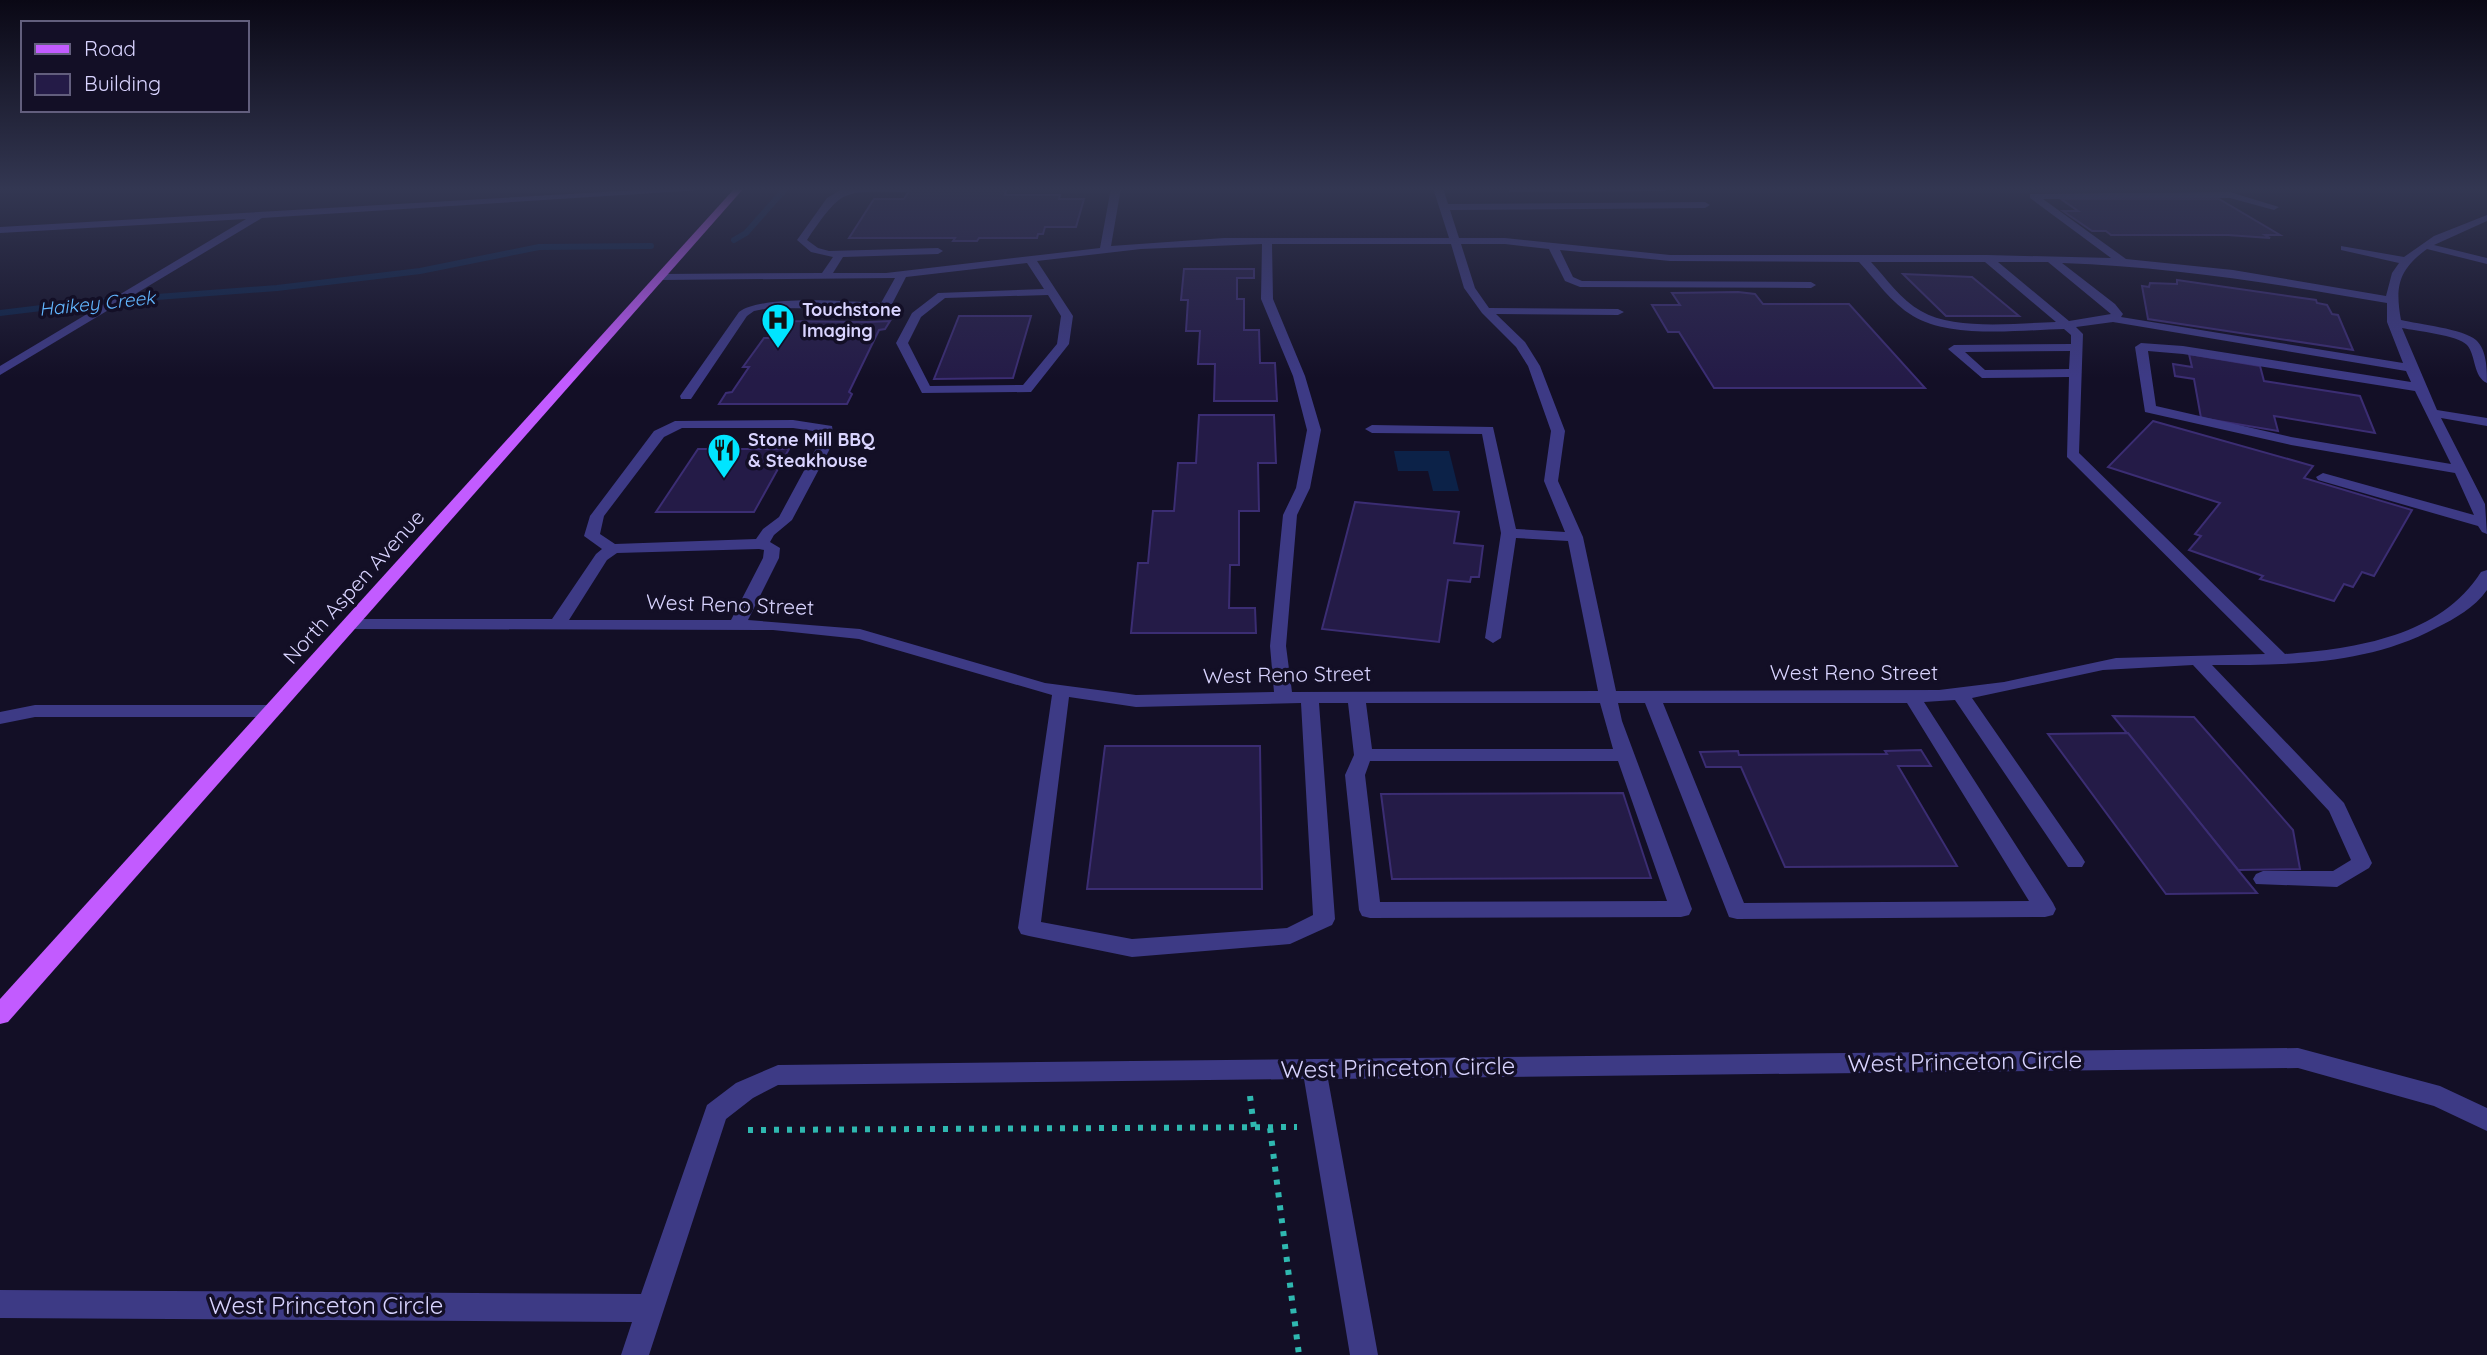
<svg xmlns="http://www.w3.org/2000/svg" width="2487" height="1355" font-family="Quicksand,sans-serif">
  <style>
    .water { fill: #0c2248 }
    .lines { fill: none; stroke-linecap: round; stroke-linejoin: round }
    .stream { stroke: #0c2248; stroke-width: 6 }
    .building { fill: #241b47; stroke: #3b2d73; stroke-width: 2 }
    .path { stroke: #2fb8b0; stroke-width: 6; stroke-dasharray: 5 8; stroke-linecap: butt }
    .minor { fill: #3d3a85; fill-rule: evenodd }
    .major { fill: #c25bff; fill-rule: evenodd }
    .labels { text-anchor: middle; stroke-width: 7; stroke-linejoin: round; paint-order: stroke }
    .far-poi-label { font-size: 18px; font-weight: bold; fill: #d9d4ff; stroke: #130f26; text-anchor: start }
    .far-water-label { font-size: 19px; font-style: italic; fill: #62b6ff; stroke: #130f26 }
    .street-label { font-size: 21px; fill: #d9d4ff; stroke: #130f26 }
    .near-street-label { font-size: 24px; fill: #d9d4ff; stroke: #130f26 }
  </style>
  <rect width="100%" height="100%" fill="#130f26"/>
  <!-- water -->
  <polygon class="water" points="1394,451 1449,451 1459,491 1433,491 1428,471 1398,471"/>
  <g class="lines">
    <!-- stream -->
    <g class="stream">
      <polyline points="734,240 746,233 786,188"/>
      <polyline points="0,313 91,302 277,288 420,271 539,247 651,246"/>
    </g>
  </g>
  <!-- building -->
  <g class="building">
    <polygon points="911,188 1007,188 1005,195 1060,195 1059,199 1084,199 1076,227 1045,227 1043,234 1038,234 1037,238 979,238 977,241 953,241 955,238 849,238 874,199 904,199"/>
    <polygon points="1509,188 1662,188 1664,190 1510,191"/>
    <polygon points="2061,199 2219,199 2280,235 2265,235 2270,238 2228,235 2111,235 2106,231 2092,231 2063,211 2078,211"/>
    <polygon points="1184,269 1254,269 1254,278 1237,278 1237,299 1244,299 1244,330 1259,330 1260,363 1275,363 1277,401 1214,401 1215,364 1198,364 1200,331 1186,331 1188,300 1181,300"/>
    <polygon points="1903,274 1972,277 2019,316 1946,316"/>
    <polygon points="2177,280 2316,300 2317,303 2327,305 2332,314 2338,315 2353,350 2148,319 2142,286 2149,287 2150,283 2177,284"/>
    <polygon points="1738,292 1755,294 1763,304 1849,304 1925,388 1714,388 1679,332 1668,332 1652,305 1680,305 1672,293"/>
    <polygon points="959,316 1031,316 1013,378 934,379"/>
    <polygon points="776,321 867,322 890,321 885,329 879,330 849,392 852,394 847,404 719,404 726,393 732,392 749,367 743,367 764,338 769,338"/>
    <polygon points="2189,354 2260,366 2264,381 2360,396 2375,433 2274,416 2278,431 2201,418 2194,379 2175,376 2173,364 2192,367"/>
    <polygon points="1199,415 1274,415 1276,463 1258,463 1259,511 1239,511 1239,565 1230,565 1229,608 1255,608 1256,633 1131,633 1138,563 1148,563 1153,511 1174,511 1178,463 1196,463"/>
    <polygon points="2153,421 2313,466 2304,478 2412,510 2374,576 2362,572 2353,587 2344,584 2334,601 2260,579 2263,576 2189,550 2201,536 2195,534 2220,503 2108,467"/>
    <polygon points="698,449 789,449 754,512 656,512"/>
    <polygon points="1355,502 1459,512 1454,543 1483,546 1479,577 1471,577 1470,582 1448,580 1439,642 1322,629"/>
    <polygon points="2113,716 2194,717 2293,830 2300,869 2238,870"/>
    <polygon points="2128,733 2238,870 2257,893 2166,894 2048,734"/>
    <polygon points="1105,746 1260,746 1262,889 1087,889"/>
    <polygon points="1921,750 1931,766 1898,766 1957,866 1785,867 1741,767 1706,767 1700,752 1738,751 1739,755 1887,754 1885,751"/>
    <polygon points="1623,793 1651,878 1392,879 1381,794"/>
  </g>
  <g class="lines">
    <!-- path -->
    <g class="path">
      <polyline points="1250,1096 1254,1128"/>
      <polyline points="1270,1128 1299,1355"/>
      <polyline points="748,1130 1297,1127"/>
    </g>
    <!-- minor -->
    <g class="minor">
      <polygon points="673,188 732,188 262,218 0,375 0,366 246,219 0,233 0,227"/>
      <path d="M844,188l67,1 -5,3c-64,0 -62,-6 -99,48l11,8 11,3 109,-3 5,3 -5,3 -95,3 -10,16h53l214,-25 11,-60h10l-10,58 113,-8h225l-16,-50h10l5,16 257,-2 5,3 -5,3 -255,2 9,28h46l165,17h317l124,3 -81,-60v-4l200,-2 49,15 -5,3 -44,-12 -187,1 83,60 107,11 153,26 6,-23 7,-10 -58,-13v-4l63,11 30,-21 53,-21v6l-53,24 53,13v6l-60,-15c-29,21 -32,38 -26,71 17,4 63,9 75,20 11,10 11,30 11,43 -14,-6 -11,-28 -20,-38 -9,-10 -51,-14 -65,-17l35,82 50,8v8l-46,-8 44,86 2,30 -5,-2 -4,-6 -160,-46 -2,-3 7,-4 151,42 -19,-42 -164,-28 -146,-33 -10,-65 6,-4 42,3 228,36 -5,-11 -293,-49 -37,5 7,7 -4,119 206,201c70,-5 156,-18 196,-82l6,-2v20c-13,18 -31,28 -51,38 -69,37 -147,37 -224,37l132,138 28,60 -3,5 -32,19 -81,-3 -3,-5 3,-5 7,-3h70l18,-11 -22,-49 -136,-146 -90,5 -131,28 110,159 3,5 -3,5h-14l-113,-167 -31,2 129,201 3,6 -3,6 -8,2 -308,2 -8,-2 -84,-214h-27l4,18 70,188 -3,6 -8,2 -311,1 -8,-2 -3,-6 -14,-135 9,-20 -6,-52h-29l16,216 -3,6 -42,19 -158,13 -103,-21 -8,-2 -3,-6 34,-233 -193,-56 -86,-9 -421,-1 -8,-5 8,-5h200l44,-65 6,-5 -18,-13 6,-20 64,-85 21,-10 118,-1 39,6 2,15 -42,79 -18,15 -4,7 10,6 -1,10 -31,62 112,9 185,54 91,12 138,-3 -4,-46 13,-131 13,-27 11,-58 -14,-54 -32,-77 1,-55 -121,5 -104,12 36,55 -4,28 -38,48 -109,1 -26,-50 16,-30 26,-20 106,-4 -17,-26 -121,14 -15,29 -6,3 -116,-1 -15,3 -7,5 -56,83h-10l-1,-3 59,-84c24,-18 110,-10 142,-9l14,-25 -235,2 -5,-3 5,-3 162,-1 11,-16 -22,-5 -14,-12 30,-42zM1272,244h179l13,44 18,25 34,34 12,19 23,65 -7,50 21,51 -49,-3 -23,-102 -121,-2 -7,4 7,4 110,1 19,99 -16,105 8,5 8,-5 15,-100 52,3 30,150 -306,1 -6,-46 11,-131 13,-27 11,-58 -16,-54 -32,-77zM1461,244h44l44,5 16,32 15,6 231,1 5,-3 -5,-3 -229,-1 -9,-4 -13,-27 110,11 189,1c17,18 32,41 54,54 38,23 108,14 151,13l7,6v9l-117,1 -6,4 34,29 87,-1 -2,80 198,197 -149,4 -112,24 -65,8 -323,1 -33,-154 -25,-56 7,-50 -25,-65 -15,-24 -29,-28 122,1 6,-3 -6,-3 -129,-1 -14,-20zM1871,262h114l71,60c-38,1 -101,9 -135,-11 -20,-11 -35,-33 -50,-49zM1998,262h50l63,52 -42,7zM2062,263c112,4 215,21 325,40v19l16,41 -282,-46 2,-3 -8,-10zM1048,295l13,21 -4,28 -34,41 -93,1 -22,-43 13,-26 24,-19zM2070,351l-1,18 -84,1 -20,-18zM2148,351l35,3 232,37 36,73 -160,-27 -135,-31zM682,428h111l27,4v9l-41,76 -16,12 -7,10 -141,5 -15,-10 4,-18 60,-79zM759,549l5,1 -1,8 -32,62h-162l38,-60 10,-7zM1069,697l67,10 165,-4 12,212 -26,13 -155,11 -91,-17zM1366,703h234l13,46h-241zM1663,703h244l122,198 -285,2zM1370,761h248l49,140 -287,1 -15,-127z"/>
      <polygon points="35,705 274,705 283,711 274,717 35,717 0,724 0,712"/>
      <polygon points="2298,1048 2440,1086 2487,1108 2487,1131 2434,1106 2298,1068 1328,1079 1378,1355 1350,1355 1304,1079 778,1085 753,1098 726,1119 649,1355 621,1355 632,1322 0,1318 0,1290 641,1294 707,1105 736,1083 778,1065"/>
    </g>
    <!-- major -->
    <polygon class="major" points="735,188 744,188 8,1022 0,1024 0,999"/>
  </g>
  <!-- sky -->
  <linearGradient id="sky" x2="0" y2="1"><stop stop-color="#0a0815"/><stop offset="0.5" stop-color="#333752"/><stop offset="1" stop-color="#333752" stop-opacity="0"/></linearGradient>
  <rect width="2487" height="378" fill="url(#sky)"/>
  <!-- icons -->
  <defs>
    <symbol id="hospital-pin" viewBox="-11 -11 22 30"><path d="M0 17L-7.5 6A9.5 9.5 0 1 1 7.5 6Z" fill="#00e5ff" stroke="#130f26"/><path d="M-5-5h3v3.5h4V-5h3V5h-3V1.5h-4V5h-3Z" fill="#111"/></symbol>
    <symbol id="restaurant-pin" viewBox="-11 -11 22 30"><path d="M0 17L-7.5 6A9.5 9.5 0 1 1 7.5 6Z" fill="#00e5ff" stroke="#130f26"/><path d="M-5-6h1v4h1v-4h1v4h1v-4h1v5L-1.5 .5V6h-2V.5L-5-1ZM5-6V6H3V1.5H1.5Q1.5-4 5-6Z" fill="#111"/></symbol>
  </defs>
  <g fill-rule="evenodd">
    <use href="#hospital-pin" x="759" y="301" width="38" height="52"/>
    <use href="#restaurant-pin" x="705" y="431" width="38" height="52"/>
  </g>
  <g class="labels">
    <!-- far-poi labels -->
    <g class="far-poi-label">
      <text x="802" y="316">Touchstone<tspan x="802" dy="21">Imaging</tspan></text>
      <text x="748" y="446">Stone Mill BBQ<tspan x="748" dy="21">&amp; Steakhouse</tspan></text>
    </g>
    <!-- far-water labels -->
    <g class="far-water-label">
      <text transform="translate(97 303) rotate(-6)" y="7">Haikey Creek</text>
    </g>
    <!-- street labels -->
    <g class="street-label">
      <text transform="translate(354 587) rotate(-48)" y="7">North Aspen Avenue</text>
      <text transform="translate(730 605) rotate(2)" y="7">West Reno Street</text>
      <text x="1854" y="680">West Reno Street</text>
      <text transform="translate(1287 675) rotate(-1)" y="7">West Reno Street</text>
    </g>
    <!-- near-street labels -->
    <g class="near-street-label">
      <text transform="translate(1965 1062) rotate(-1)" y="8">West Princeton Circle</text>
      <text transform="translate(1398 1068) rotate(-1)" y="8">West Princeton Circle</text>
      <text x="326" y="1314">West Princeton Circle</text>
    </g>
  </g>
  <!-- legend -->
  <rect x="21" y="21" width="228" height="91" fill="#130f26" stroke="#625e7d" stroke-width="2"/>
  <rect x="35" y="44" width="35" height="10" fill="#c25bff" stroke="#625e7d" stroke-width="2"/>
  <text x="84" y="56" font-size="21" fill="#d9d4ff">Road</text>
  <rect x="35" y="74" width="35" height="21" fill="#241b47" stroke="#625e7d" stroke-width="2"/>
  <text x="84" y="91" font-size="21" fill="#d9d4ff">Building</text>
</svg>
